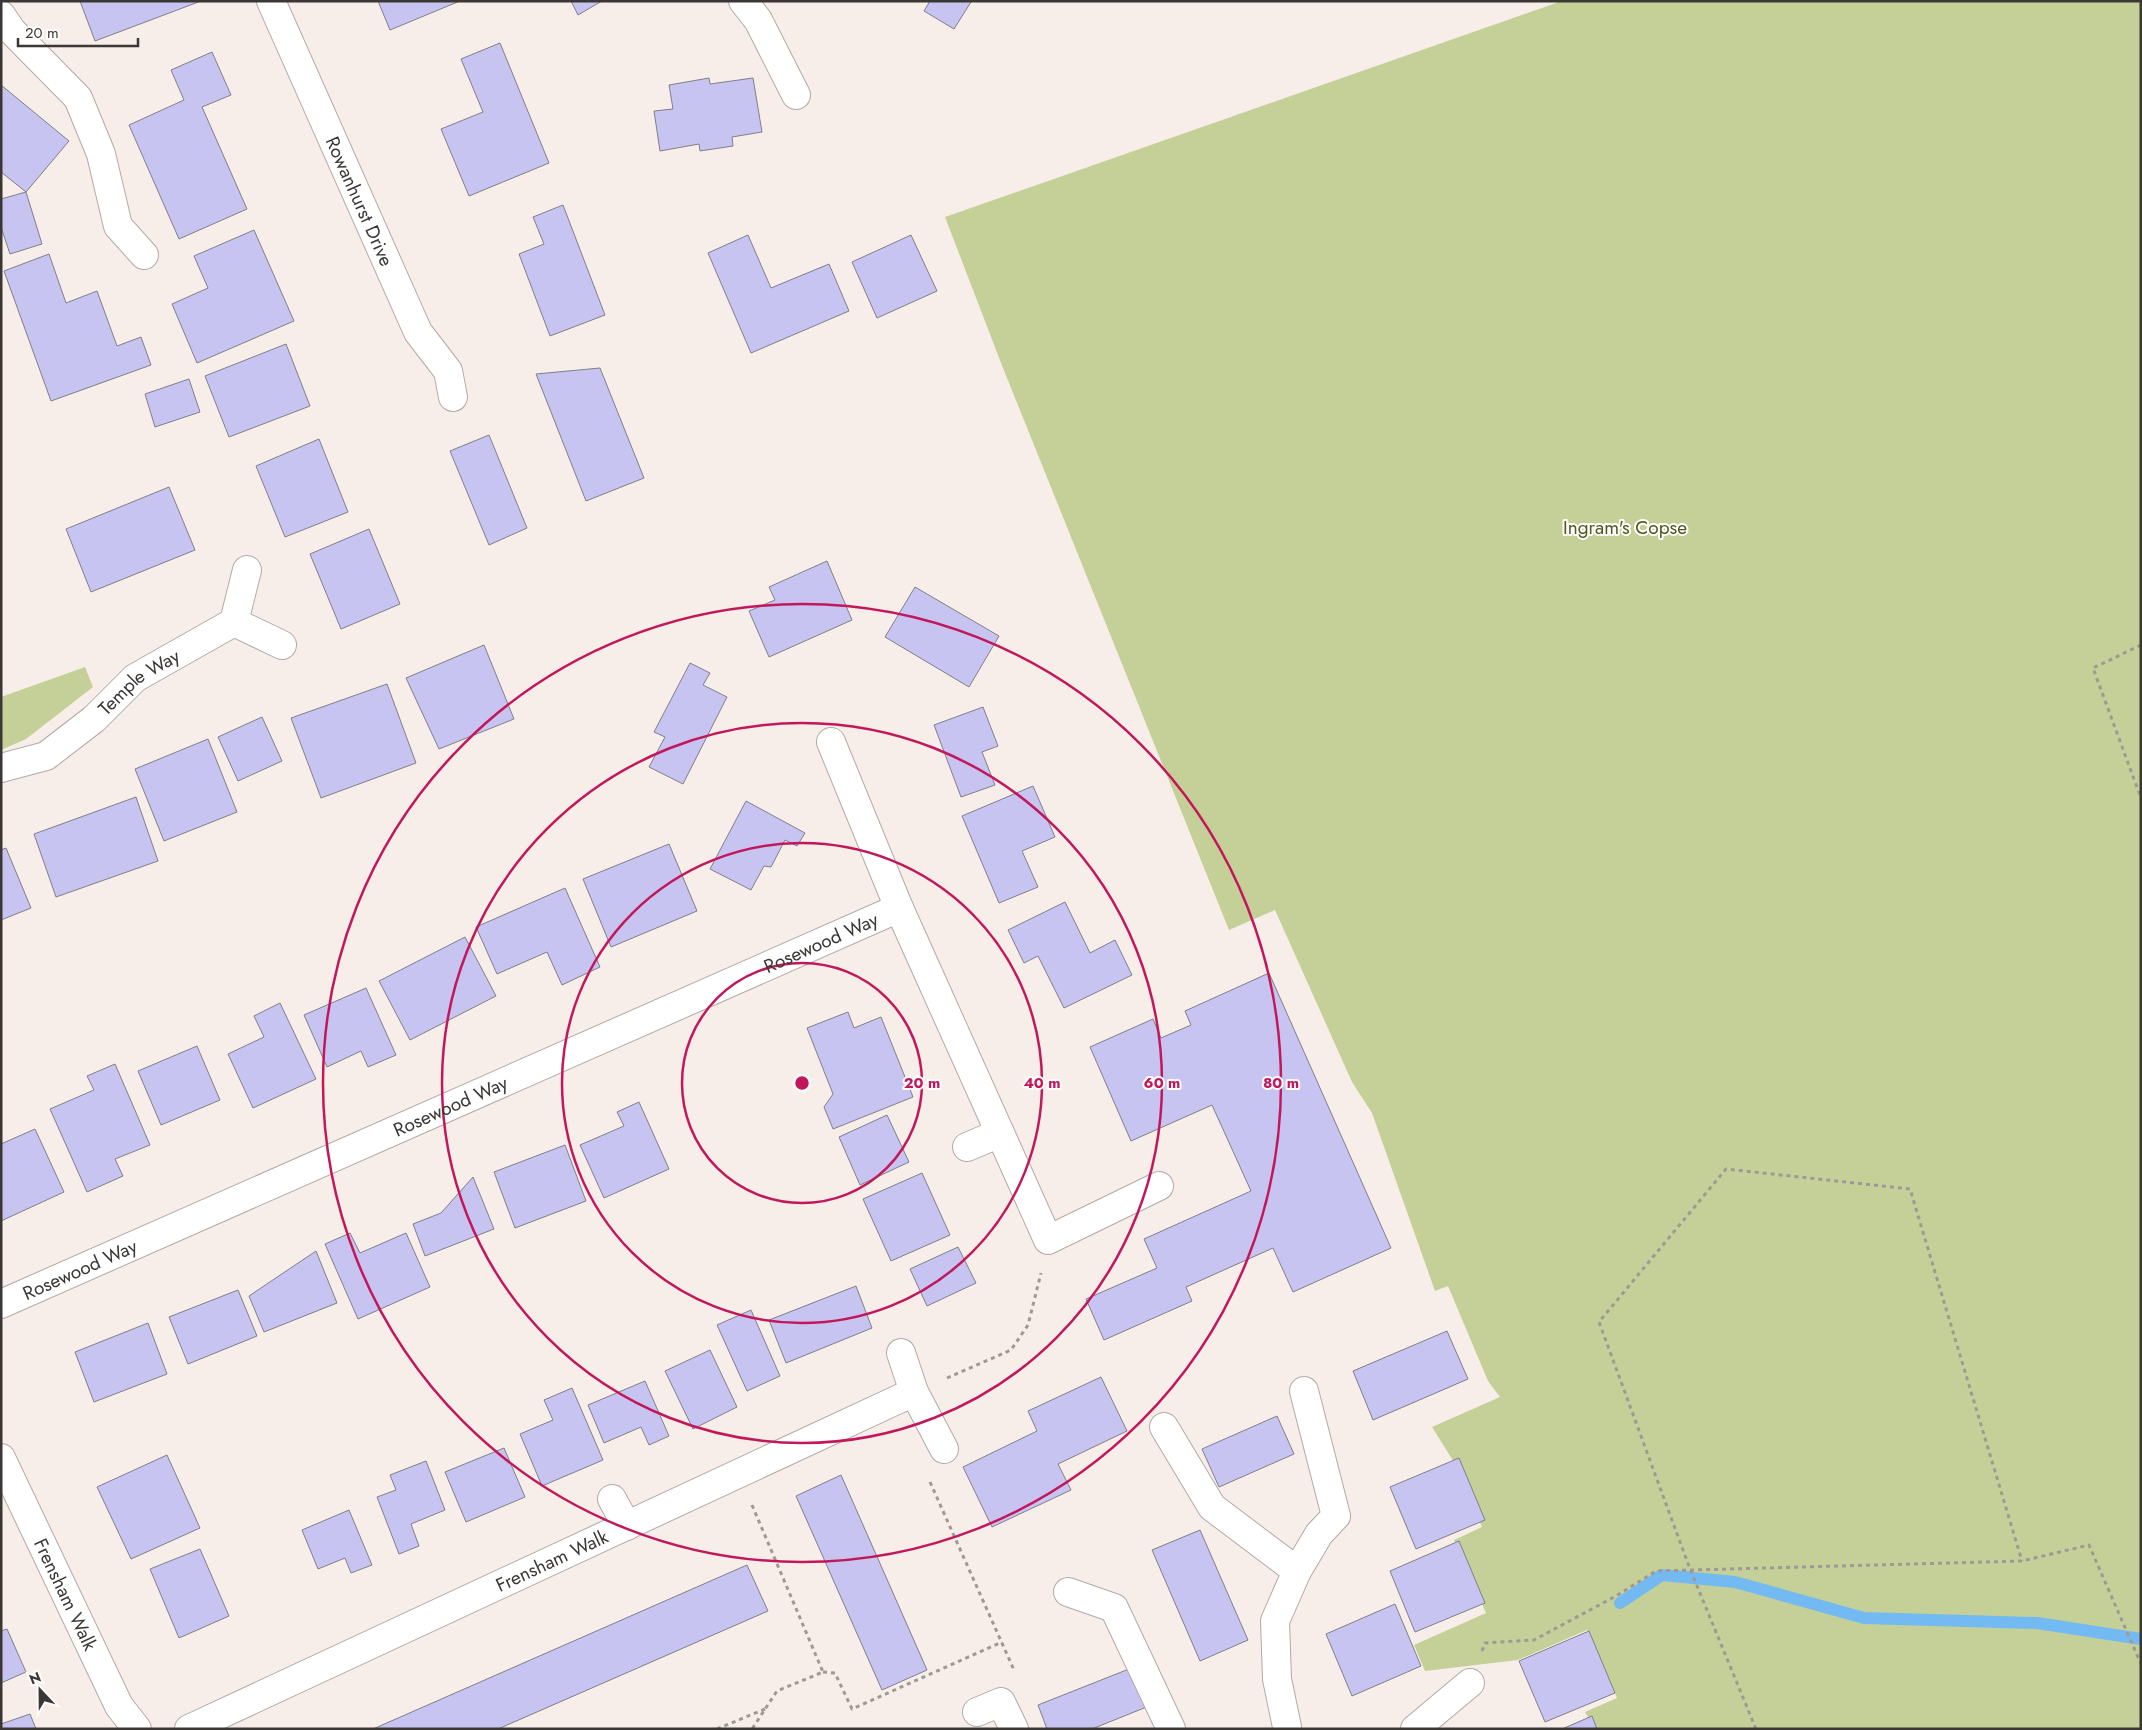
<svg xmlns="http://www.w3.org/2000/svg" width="2142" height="1730" font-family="Jost,sans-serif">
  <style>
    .green { fill: #c4d097 }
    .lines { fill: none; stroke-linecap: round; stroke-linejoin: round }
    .stream { stroke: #74baf2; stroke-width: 12 }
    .building { fill: #c7c4f2; stroke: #7f7f87 }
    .minor-casing { stroke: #b2aaa5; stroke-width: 30 }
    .path { stroke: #9f9996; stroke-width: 3; stroke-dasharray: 4 4; stroke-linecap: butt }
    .minor { stroke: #fff; stroke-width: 28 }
    .ring { fill: none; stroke: #c2185b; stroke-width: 2.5 }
    .labels { text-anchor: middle; stroke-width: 4; stroke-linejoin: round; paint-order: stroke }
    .street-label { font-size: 19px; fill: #3a3735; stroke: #fffdfc }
    .park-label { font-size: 19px; fill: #4f591e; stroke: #fffdfc }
    .centre { fill: #c2185b; stroke: #fffdfc; stroke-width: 2.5 }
    .ring-label { font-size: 15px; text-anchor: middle; font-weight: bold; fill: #c2185b; stroke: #fffdfc; stroke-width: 4; stroke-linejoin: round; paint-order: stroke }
  </style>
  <rect width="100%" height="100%" fill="#f7eee9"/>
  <!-- green -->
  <g class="green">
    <polygon points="1562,1 2141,1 2141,1729 1595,1729 1585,1712 1617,1698 1587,1630 1518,1660 1425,1671 1414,1645 1486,1613 1454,1540 1482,1527 1452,1459 1432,1427 1500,1397 1488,1381 1448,1286 1435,1291 1372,1113 1352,1082 1275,910 1229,930 1003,368 945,217"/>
    <polygon points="85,667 93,687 26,739 1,750 1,697"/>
  </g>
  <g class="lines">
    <!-- stream -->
    <polyline class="stream" points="1620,1603 1662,1575 1735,1582 1864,1618 2037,1623 2141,1639"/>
  </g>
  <!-- building -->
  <g class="building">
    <polygon points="80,1 201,1 95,41"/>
    <polygon points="378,1 460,1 390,30"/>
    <polygon points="571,1 602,1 578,15"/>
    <polygon points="930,1 970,1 971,2 954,29 924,11"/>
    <polygon points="500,43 549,163 469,196 441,129 483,112 461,59"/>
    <polygon points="212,52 231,95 202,107 247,209 179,239 129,125 184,100 171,70"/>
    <polygon points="709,78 710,84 753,78 762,132 732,137 733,146 700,151 699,144 660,151 654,111 673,109 669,85"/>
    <polygon points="1,85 69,141 26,192 1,172"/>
    <polygon points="26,192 42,244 10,254 1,227 1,199"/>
    <polygon points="563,205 605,315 550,336 519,254 544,244 533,217"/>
    <polygon points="254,230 294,321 197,363 172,304 208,288 194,256"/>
    <polygon points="748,235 771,288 829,264 849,311 751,353 708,253"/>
    <polygon points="911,235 937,291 877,318 852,262"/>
    <polygon points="49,254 66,303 97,291 117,346 141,337 151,365 51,401 4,271"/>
    <polygon points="286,344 310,406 229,437 205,376"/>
    <polygon points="600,368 644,478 586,501 536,374"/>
    <polygon points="189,379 200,412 155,427 145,394"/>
    <polygon points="489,435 527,528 489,545 450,451"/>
    <polygon points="319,439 348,512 285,537 256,466"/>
    <polygon points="169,487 195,550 91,592 66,529"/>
    <polygon points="369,529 400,604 341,629 310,554"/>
    <polygon points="827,561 852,620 769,657 749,611 775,600 769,587"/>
    <polygon points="915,587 999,636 969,687 885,637"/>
    <polygon points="484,645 514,719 439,749 406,678"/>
    <polygon points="690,663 710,673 703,685 727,697 683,784 649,767 665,737 654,732"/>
    <polygon points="387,684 416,763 321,798 291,718"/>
    <polygon points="983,707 998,746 982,752 995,785 961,797 934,725"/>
    <polygon points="262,717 282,761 238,781 218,737"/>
    <polygon points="208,739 237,812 164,841 135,769"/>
    <polygon points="1033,786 1055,837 1022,851 1038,887 999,903 962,816"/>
    <polygon points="136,797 158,861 56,897 34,834"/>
    <polygon points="746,801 805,833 797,846 785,840 771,867 764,866 751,890 710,869"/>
    <polygon points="669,844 697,911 611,947 583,879"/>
    <polygon points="6,848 31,908 1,920 1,850"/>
    <polygon points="565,888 600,967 562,985 547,952 497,974 476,927"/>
    <polygon points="1065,902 1090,953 1115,940 1132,975 1064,1008 1038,956 1024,963 1008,930"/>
    <polygon points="465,937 496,996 410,1040 379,981"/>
    <polygon points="1269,973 1391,1248 1293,1292 1273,1248 1186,1287 1192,1301 1104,1340 1086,1299 1157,1268 1144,1239 1251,1191 1212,1105 1131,1141 1090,1047 1153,1019 1161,1038 1191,1025 1185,1011"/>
    <polygon points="366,988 396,1055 368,1067 361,1051 327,1067 304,1015"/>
    <polygon points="280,1003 316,1079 253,1108 228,1054 264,1037 254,1016"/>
    <polygon points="848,1012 854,1028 881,1017 913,1097 833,1129 824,1107 833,1094 807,1028"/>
    <polygon points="197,1046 220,1100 161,1125 138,1071"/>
    <polygon points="115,1064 150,1145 115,1159 123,1176 87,1192 50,1109 94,1090 87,1076"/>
    <polygon points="639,1102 669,1169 604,1198 580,1145 624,1126 617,1112"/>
    <polygon points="887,1115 909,1162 860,1185 839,1137"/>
    <polygon points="35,1129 64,1192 1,1221 1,1144"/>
    <polygon points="565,1145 586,1201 515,1228 494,1172"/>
    <polygon points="922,1173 950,1235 891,1261 863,1199"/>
    <polygon points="473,1177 494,1229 425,1256 413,1224 441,1213"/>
    <polygon points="350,1233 360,1253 406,1233 430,1287 358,1319 325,1244"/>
    <polygon points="958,1247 976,1283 927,1306 910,1269"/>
    <polygon points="316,1251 337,1303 264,1332 249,1296"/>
    <polygon points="856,1286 872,1328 786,1363 769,1320"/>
    <polygon points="238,1290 257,1336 188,1364 169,1317"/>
    <polygon points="751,1310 780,1376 747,1391 717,1325"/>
    <polygon points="148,1323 167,1374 94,1402 75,1352"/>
    <polygon points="1447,1331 1468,1379 1373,1420 1353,1371"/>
    <polygon points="710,1350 737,1407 693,1429 665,1371"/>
    <polygon points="1101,1377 1127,1431 1058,1464 1071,1490 992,1527 963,1467 1037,1431 1028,1411"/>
    <polygon points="645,1381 669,1436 649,1445 641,1427 604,1443 588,1405"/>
    <polygon points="572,1388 603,1460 542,1486 520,1434 553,1420 544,1400"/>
    <polygon points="1277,1416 1294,1454 1219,1487 1202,1449"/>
    <polygon points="504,1448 525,1497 466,1522 445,1472"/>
    <polygon points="167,1455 200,1528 131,1559 97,1487"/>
    <polygon points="1459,1458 1485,1520 1416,1549 1390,1487"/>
    <polygon points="426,1461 445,1510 411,1524 419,1546 399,1554 377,1497 396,1490 390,1475"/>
    <polygon points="841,1475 927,1670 882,1690 796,1496"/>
    <polygon points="349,1510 372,1565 351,1573 345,1558 318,1569 302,1530"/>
    <polygon points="1200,1530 1248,1640 1200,1661 1152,1550"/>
    <polygon points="1459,1541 1485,1603 1415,1632 1390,1571"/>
    <polygon points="200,1549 229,1616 179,1638 150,1569"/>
    <polygon points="747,1565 768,1611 498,1729 373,1729"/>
    <polygon points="1395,1604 1421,1666 1352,1696 1326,1634"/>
    <polygon points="7,1629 26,1672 1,1683 1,1631"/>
    <polygon points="1589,1631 1615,1693 1545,1722 1519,1661"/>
    <polygon points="1134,1667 1149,1706 1092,1729 1047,1729 1038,1705"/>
    <polygon points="30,1714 36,1729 1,1729 1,1724"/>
    <polygon points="1592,1716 1597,1729 1562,1729"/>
  </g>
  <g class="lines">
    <defs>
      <g id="minor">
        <path id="s1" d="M271,1l147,331 30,39 5,26"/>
        <polyline points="743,1 758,20 796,95"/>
        <polyline points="1,15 12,31 78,98 101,154 118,226 144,255"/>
        <polyline points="234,622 282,645"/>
        <polyline points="831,742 899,908 1048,1240 1159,1186"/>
        <path id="s2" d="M1,768l45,-12 48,-37 41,-41 99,-56 13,-52"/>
        <polyline points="967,1147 1000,1133"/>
        <path id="s3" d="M1,1304l898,-396"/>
        <polyline points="901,1353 914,1392 944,1449"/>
        <polyline points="1164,1427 1212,1507 1297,1571"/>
        <path id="s4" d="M1,1458l118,248 18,23"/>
        <polyline points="612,1499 627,1526"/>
        <polyline points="1068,1592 1114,1608 1171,1729"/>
        <polyline points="977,1712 1001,1702 1014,1729"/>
        <polyline points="1287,1727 1277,1679 1275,1621 1297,1571 1319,1534 1336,1516 1304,1391"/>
        <path id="s5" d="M189,1729l725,-337"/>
        <polyline points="1415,1729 1470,1683"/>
      </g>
    </defs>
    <!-- minor casing -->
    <use href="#minor" class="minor-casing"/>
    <!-- path -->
    <g class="path">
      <polyline points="2141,645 2093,668 2141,798"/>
      <polyline points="947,1378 1011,1350 1028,1325 1041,1273"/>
      <polyline points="930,1482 1014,1670"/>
      <polyline points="752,1505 823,1672 777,1691 752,1729"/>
      <polyline points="1482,1651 1485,1643 1534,1640 1616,1596 1656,1571 2022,1561 2089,1545 2141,1664"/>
      <polyline points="823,1672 835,1673 852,1709 1002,1642"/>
      <polyline points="717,1729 765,1709"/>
      <polyline points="1756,1729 1690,1569 1599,1322 1726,1169 1910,1189 2022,1561"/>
    </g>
    <!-- minor -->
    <use href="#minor" class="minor"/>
  </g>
  <!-- distance rings -->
  <g class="ring">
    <circle cx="802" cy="1083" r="120"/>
    <circle cx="802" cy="1083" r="240"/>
    <circle cx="802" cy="1083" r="360"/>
    <circle cx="802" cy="1083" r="479"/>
  </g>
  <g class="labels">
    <!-- street labels -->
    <g class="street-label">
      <text dy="7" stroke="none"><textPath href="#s1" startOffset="219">Rowanhurst Drive</textPath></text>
      <text dy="7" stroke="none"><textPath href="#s2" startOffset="166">Temple Way</textPath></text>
      <text dy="7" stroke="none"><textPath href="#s3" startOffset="896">Rosewood Way</textPath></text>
      <text dy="7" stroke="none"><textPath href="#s3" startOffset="491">Rosewood Way</textPath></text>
      <text dy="7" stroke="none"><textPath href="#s3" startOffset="86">Rosewood Way</textPath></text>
      <text dy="7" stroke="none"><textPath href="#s5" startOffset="400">Frensham Walk</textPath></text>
      <text dy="7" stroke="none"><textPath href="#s4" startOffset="151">Frensham Walk</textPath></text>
    </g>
    <!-- park labels -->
    <g class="park-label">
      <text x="1625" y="534">Ingram's Copse</text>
    </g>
  </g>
  <circle cx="802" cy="1083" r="8" class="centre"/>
  <g class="ring-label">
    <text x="922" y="1088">20 m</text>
    <text x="1042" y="1088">40 m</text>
    <text x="1162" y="1088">60 m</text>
    <text x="1281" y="1088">80 m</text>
  </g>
  <!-- border -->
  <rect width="2142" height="1730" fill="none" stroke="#3a3735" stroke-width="5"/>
  <!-- north arrow -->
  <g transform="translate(40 1690) rotate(338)" stroke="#fffdfc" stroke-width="4" paint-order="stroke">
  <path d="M0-4L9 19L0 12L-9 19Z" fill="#3a3735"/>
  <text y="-8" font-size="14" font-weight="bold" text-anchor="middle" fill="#3a3735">N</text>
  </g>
  <!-- scale -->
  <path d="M18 38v8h120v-8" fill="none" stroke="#3a3735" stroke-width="2.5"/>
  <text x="25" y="38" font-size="15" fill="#3a3735" stroke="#fffdfc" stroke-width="4" paint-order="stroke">20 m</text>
</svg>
